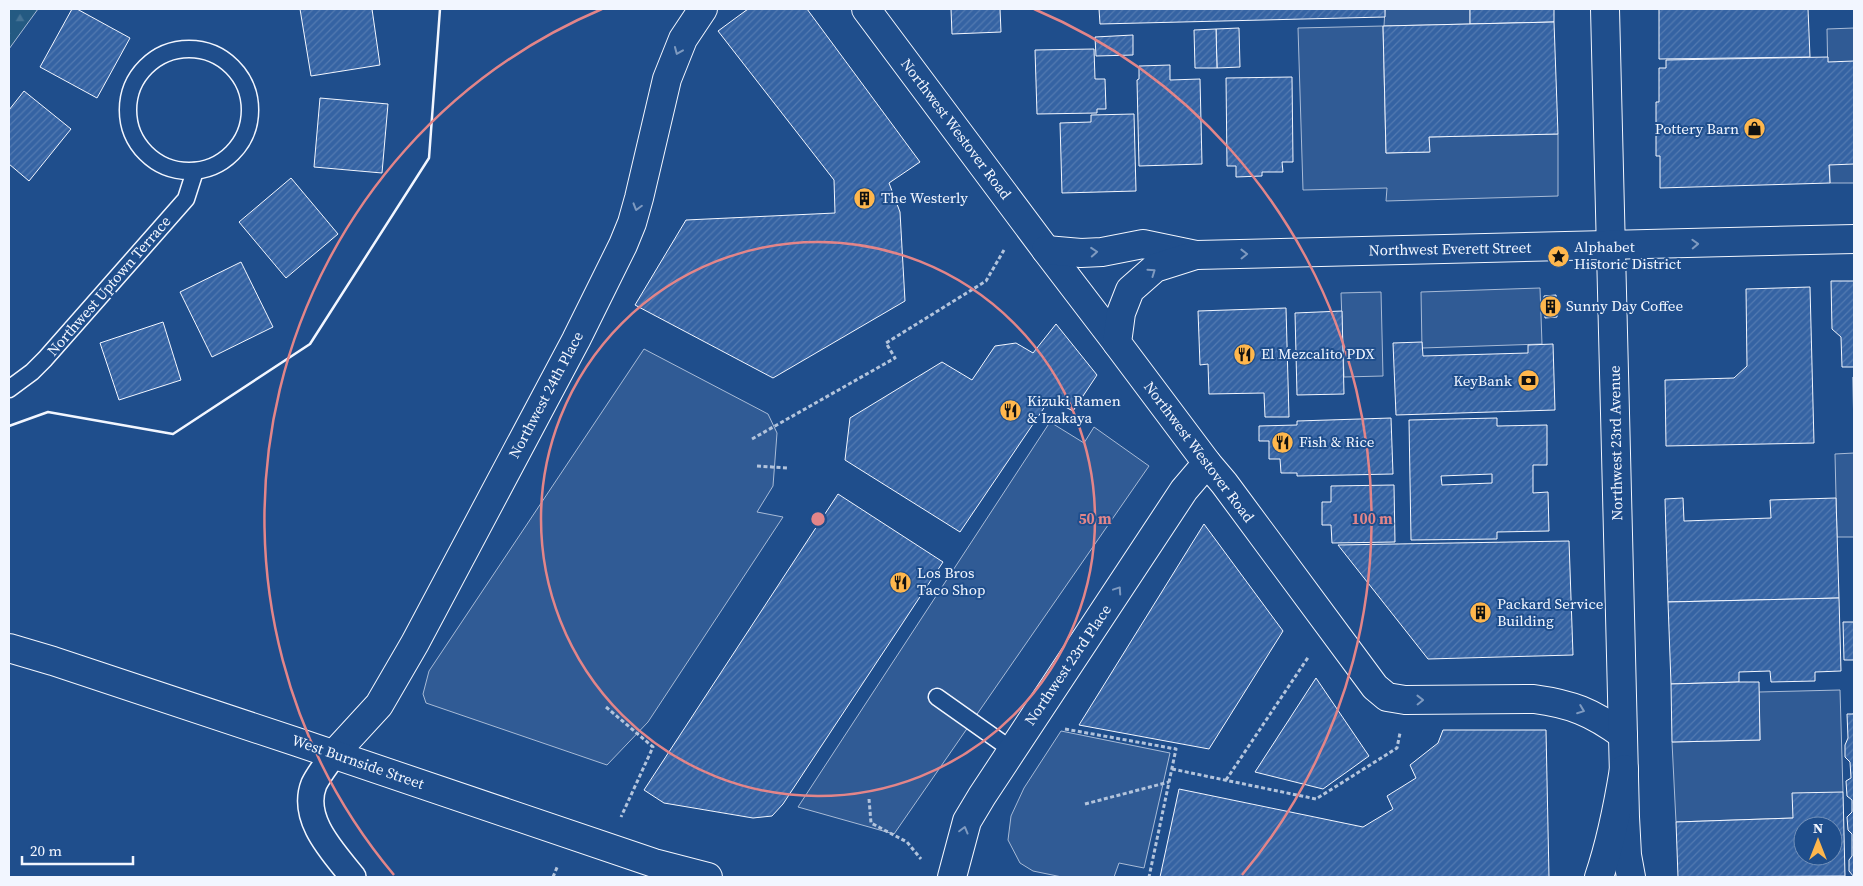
<svg xmlns="http://www.w3.org/2000/svg" width="1863" height="886" font-family="'Source Serif 4',serif">
  <style>
    .forest { fill: url(#forest-firs); stroke: #a8bbd7 }
    .parking { fill: #305b95; stroke: #a8bbd7 }
    .building { fill: url(#building-hatch); stroke: #f2f6ff; fill-rule: evenodd }
    .lines { fill: none; stroke-linecap: round; stroke-linejoin: round }
    .service-casing { stroke: #f2f6ff; stroke-width: 19 }
    .pedestrian-casing { stroke: #f2f6ff; stroke-width: 28 }
    .tertiary-casing { stroke: #f2f6ff; stroke-width: 30 }
    .secondary-casing { stroke: #f2f6ff; stroke-width: 30 }
    .primary-casing { stroke: #f2f6ff; stroke-width: 30 }
    .path { stroke: #b3c4dc; stroke-width: 3; stroke-dasharray: 4 2.5; stroke-linecap: butt }
    .service { stroke: #1f4e8c; stroke-width: 16 }
    .pedestrian { stroke: #1f4e8c; stroke-width: 25 }
    .tertiary { stroke: #1f4e8c; stroke-width: 28 }
    .secondary { stroke: #1f4e8c; stroke-width: 28 }
    .primary { stroke: #1f4e8c; stroke-width: 28 }
    .wall { stroke: #f2f6ff; stroke-width: 2.5 }
    .oneway { stroke: #7e9ac0 }
    .ring { fill: none; stroke: #e38589; stroke-width: 2.5 }
    .labels { text-anchor: middle; stroke-width: 4; stroke-linejoin: round; paint-order: stroke }
    .street-label { font-size: 15px; fill: #f2f6ff; stroke: #1f4e8c }
    .poi-label { font-size: 15px; fill: #f2f6ff; stroke: #1f4e8c; text-anchor: start }
    .centre { fill: #e38589; stroke: #1f4e8c; stroke-width: 2.5 }
    .ring-label { font-size: 15px; text-anchor: middle; font-weight: bold; fill: #e38589; stroke: #1f4e8c; stroke-width: 4; stroke-linejoin: round; paint-order: stroke }
  </style>
  <defs>
    <pattern id="forest-firs" width="22" height="20" patternUnits="userSpaceOnUse" patternTransform="scale(1.25)"><rect width="22" height="20" fill="#245a82"/><path d="M5 1l3.5 6h-7zM16 11l3.5 6h-7z" fill="#447295"/></pattern>
    <pattern id="building-hatch" width="6" height="6" patternUnits="userSpaceOnUse" patternTransform="scale(1.25)"><rect width="6" height="6" fill="#3563a3"/><path d="M-1 1l2-2M0 6l6-6M5 7l2-2" fill="none" stroke="#537ab1"/></pattern>
  </defs>
  <rect width="100%" height="100%" fill="#1f4e8c"/>
  <!-- forest -->
  <polygon class="forest" points="9,9 38,9 9,49"/>
  <!-- parking -->
  <g class="parking">
    <polygon points="1385,9 1470,9 1470,24 1384,26"/>
    <polygon points="1383,26 1386,153 1429,152 1429,137 1558,134 1558,196 1386,201 1387,188 1303,190 1298,28"/>
    <polygon points="1854,28 1854,183 1830,183 1827,29"/>
    <polygon points="1540,288 1542,344 1422,348 1421,292"/>
    <polygon points="1381,292 1383,376 1344,377 1341,293"/>
    <polygon points="644,349 768,414 777,433 773,486 757,512 783,517 648,722 607,765 426,703 423,694 429,671"/>
    <polygon points="1050,422 1084,443 1094,427 1149,466 894,834 798,807"/>
    <polygon points="1854,453 1854,537 1837,537 1835,454"/>
    <polygon points="1840,690 1843,792 1793,818 1676,822 1672,742 1760,740 1759,692"/>
    <polygon points="1061,731 1170,753 1144,868 1119,863 1114,877 1062,877 1033,871 1020,863 1008,840 1011,816 1024,788"/>
  </g>
  <!-- building -->
  <g class="building">
    <polygon points="72,9 77,9 130,38 97,98 40,67"/>
    <polygon points="300,9 372,9 380,65 311,76"/>
    <polygon points="748,9 807,9 920,162 889,183 900,212 905,301 773,378 635,305 686,220 835,213 834,180 718,31"/>
    <polygon points="951,9 1000,9 1001,32 952,34"/>
    <polygon points="1099,9 1385,9 1385,17 1100,24"/>
    <polygon points="1470,9 1554,9 1554,22 1470,24"/>
    <polygon points="1659,9 1808,9 1810,57 1659,59"/>
    <polygon points="1554,22 1558,134 1429,137 1430,152 1386,153 1383,26"/>
    <polygon points="1239,28 1240,67 1217,68 1216,29"/>
    <polygon points="1216,29 1217,68 1195,68 1194,30"/>
    <polygon points="1133,35 1133,55 1096,56 1095,37"/>
    <polygon points="1094,49 1095,79 1105,79 1106,109 1097,109 1097,113 1037,114 1035,50"/>
    <polygon points="1828,57 1828,62 1854,61 1854,164 1829,165 1830,183 1660,188 1660,156 1656,156 1656,102 1659,102 1659,68 1666,68 1666,60"/>
    <polygon points="1170,65 1170,80 1200,79 1202,164 1139,166 1137,80 1139,79 1139,66"/>
    <polygon points="1292,77 1293,162 1282,162 1283,172 1262,172 1262,176 1236,177 1236,166 1227,166 1226,78"/>
    <polygon points="24,91 71,129 29,181 9,164 9,110"/>
    <polygon points="320,98 388,104 382,173 314,167"/>
    <polygon points="1134,114 1136,191 1062,193 1060,123 1091,122 1091,115"/>
    <polygon points="291,178 338,234 286,278 239,222"/>
    <polygon points="241,262 273,327 212,357 180,292"/>
    <polygon points="1831,281 1854,281 1854,367 1842,367 1841,337 1832,329"/>
    <polygon points="1810,287 1814,443 1666,446 1665,380 1734,378 1747,366 1746,289"/>
    <polygon points="1556,295 1557,317 1545,318 1544,296"/>
    <polygon points="1286,308 1289,417 1265,417 1264,393 1209,394 1208,364 1200,365 1198,311"/>
    <polygon points="1342,311 1344,394 1297,395 1295,313"/>
    <polygon points="163,322 181,380 119,400 100,343"/>
    <polygon points="1056,324 1097,375 1073,411 1050,399 960,532 845,460 850,418 942,362 972,380 995,346 1016,343 1033,353"/>
    <polygon points="1422,342 1423,356 1528,353 1528,345 1553,344 1555,410 1396,415 1393,343"/>
    <polygon points="1853,377 1854,377 1854,442"/>
    <polygon points="1391,418 1393,474 1297,476 1297,473 1281,473 1280,459 1269,459 1269,441 1259,441 1259,426 1297,425 1297,421"/>
    <path d="M1497,418v8l50,-1v40h-14v28l15,-1 1,39 -52,1v7l-86,1 -2,-120zM1492,474v9l-50,2 -1,-9z"/>
    <polygon points="1394,485 1395,542 1332,543 1331,525 1322,525 1322,502 1331,502 1331,486"/>
    <polygon points="838,494 943,562 783,804 772,816 753,818 664,803 644,790"/>
    <polygon points="1683,498 1684,521 1771,518 1770,500 1836,498 1839,598 1668,602 1665,499"/>
    <polygon points="1204,524 1283,631 1209,749 1079,725"/>
    <polygon points="1569,541 1573,655 1428,659 1338,545"/>
    <polygon points="1839,598 1841,671 1815,672 1815,681 1771,682 1770,671 1739,672 1739,682 1671,684 1668,602"/>
    <polygon points="1843,622 1854,622 1854,660 1844,660"/>
    <polygon points="1316,678 1369,756 1323,789 1255,772"/>
    <polygon points="1739,682 1759,682 1760,740 1672,742 1671,684"/>
    <polygon points="1854,712 1854,877 1849,871 1849,860 1852,856 1852,834 1848,830 1847,817 1852,812 1852,800 1847,796 1846,781 1851,778 1850,762 1845,757 1845,745 1848,738 1847,714 1853,714"/>
    <polygon points="1443,730 1546,730 1549,877 1160,877 1179,789 1363,827 1393,809 1387,796 1416,778 1410,765 1438,743"/>
    <path d="M1843,792l2,84 -167,1 -2,-55 117,-4 -1,-25zM1803,826h30v30h-30z"/>
  </g>
  <g class="lines">
    <defs>
      <g id="service">
        <circle cx="189" cy="110" r="61"/>
        <polyline points="9,389 32,372 45,359 186,199 195,171"/>
        <polyline points="937,697 1012,750"/>
      </g>
      <path id="pedestrian" d="M334,754c-7,10 -15,20 -20,30 -14,35 20,69 39,93"/>
      <g id="tertiary">
        <polyline points="866,9 1046,250 1117,343"/>
        <polyline points="1046,250 1081,253 1102,252 1143,244 1196,255"/>
        <path d="M1207,463l17,20 151,204 12,10 18,3 129,-1c37,5 58,13 89,36"/>
        <polyline points="334,754 379,705 415,643 576,340 623,245 632,223 639,198 667,79 683,39 703,9"/>
      </g>
      <g id="secondary">
        <polyline points="1605,9 1625,817 1627,855 1631,877"/>
        <polyline points="952,877 967,821 982,796 1184,490 1207,463 1117,343 1121,313 1130,290 1155,268 1196,255 1854,239"/>
      </g>
      <g id="primary">
        <polyline points="9,648 53,661 297,742 654,863 708,877"/>
        <path d="M1599,877c12,-35 19,-71 25,-108"/>
      </g>
    </defs>
    <!-- service casing -->
    <use href="#service" class="service-casing"/>
    <!-- pedestrian casing -->
    <use href="#pedestrian" class="pedestrian-casing"/>
    <!-- tertiary casing -->
    <use href="#tertiary" class="tertiary-casing"/>
    <!-- secondary casing -->
    <use href="#secondary" class="secondary-casing"/>
    <!-- primary casing -->
    <use href="#primary" class="primary-casing"/>
    <!-- path -->
    <g class="path">
      <polyline points="752,439 895,358 886,343 986,281 1004,250"/>
      <polyline points="757,466 787,468"/>
      <polyline points="606,707 653,747 621,817"/>
      <polyline points="1065,729 1176,749 1149,877"/>
      <polyline points="1172,769 1316,799 1397,748 1400,733"/>
      <polyline points="1226,780 1309,656"/>
      <polyline points="869,799 871,823 907,842 921,859"/>
      <polyline points="1085,804 1169,782"/>
      <polyline points="553,877 558,865"/>
    </g>
    <!-- service -->
    <use href="#service" class="service"/>
    <!-- pedestrian -->
    <use href="#pedestrian" class="pedestrian"/>
    <!-- tertiary -->
    <use href="#tertiary" class="tertiary"/>
    <!-- secondary -->
    <use href="#secondary" class="secondary"/>
    <!-- primary -->
    <use href="#primary" class="primary"/>
    <!-- wall -->
    <polyline class="wall" points="9,426 48,412 173,434 310,344 429,158 440,9"/>
  </g>
  <!-- one-way arrows -->
  <defs><path id="oneway-chevron" d="M-2-3.5L2.5 0L-2 3.5" fill="none" stroke-width="1.6" stroke-linecap="round" stroke-linejoin="round" transform="scale(1.25)"/></defs>
  <g class="oneway">
    <use href="#oneway-chevron" transform="translate(678 51) rotate(113)"/>
    <use href="#oneway-chevron" transform="translate(637 207) rotate(106)"/>
    <use href="#oneway-chevron" transform="translate(1695 244) rotate(-2)"/>
    <use href="#oneway-chevron" transform="translate(1094 252) rotate(-4)"/>
    <use href="#oneway-chevron" transform="translate(1244 254) rotate(-1)"/>
    <use href="#oneway-chevron" transform="translate(1152 272) rotate(-35)"/>
    <use href="#oneway-chevron" transform="translate(1118 590) rotate(-56)"/>
    <use href="#oneway-chevron" transform="translate(1420 700) rotate(-1)"/>
    <use href="#oneway-chevron" transform="translate(1581 710) rotate(21)"/>
    <use href="#oneway-chevron" transform="translate(964 830) rotate(-75)"/>
  </g>
  <!-- distance rings -->
  <g class="ring">
    <circle cx="818" cy="519" r="277"/>
    <path d="M394 875A554 554 0 0 1 602 9M1034 9A554 554 0 0 1 1242 875"/>
  </g>
  <!-- icons -->
  <defs>
    <symbol id="shop-disc" viewBox="-11 -11 22 22"><circle r="9.5" fill="#ffb74d" stroke="#1f4e8c"/><path d="M-5-2.5h2.3a2.7 3.5 0 0 1 5.4 0H5L5.5 6h-11ZM-1.5-2.5h3a1.5 2.3 0 0 0-3 0Z" fill="#111"/></symbol>
    <symbol id="building-disc" viewBox="-11 -11 22 22"><circle r="9.5" fill="#ffb74d" stroke="#1f4e8c"/><path d="M-4-6H4V6H1V3H-1V6H-4ZM-2.5-4.3h1.7v1.8h-1.7ZM.8-4.3h1.7v1.8H.8ZM-2.5-1h1.7V.8h-1.7ZM.8-1h1.7V.8H.8Z" fill="#111"/></symbol>
    <symbol id="sight-disc" viewBox="-11 -11 22 22"><circle r="9.5" fill="#ffb74d" stroke="#1f4e8c"/><path d="M0-6L1.8-2.2L6-1.7L2.9 1.2L3.7 5.4L0 3.3L-3.7 5.4L-2.9 1.2L-6-1.7L-1.8-2.2Z" fill="#111"/></symbol>
    <symbol id="restaurant-disc" viewBox="-11 -11 22 22"><circle r="9.5" fill="#ffb74d" stroke="#1f4e8c"/><path d="M-5-6h1v4h1v-4h1v4h1v-4h1v5L-1.5 .5V6h-2V.5L-5-1ZM5-6V6H3V1.5H1.5Q1.5-4 5-6Z" fill="#111"/></symbol>
    <symbol id="bank-disc" viewBox="-11 -11 22 22"><circle r="9.5" fill="#ffb74d" stroke="#1f4e8c"/><path d="M-6-4H6V4H-6ZM0-2.3a2.3 2.3 0 1 0 0 4.6a2.3 2.3 0 1 0 0-4.6Z" fill="#111"/></symbol>
  </defs>
  <g fill-rule="evenodd">
    <use href="#shop-disc" x="1742" y="116" width="25" height="25"/>
    <use href="#building-disc" x="852" y="186" width="25" height="25"/>
    <use href="#sight-disc" x="1546" y="244" width="25" height="25"/>
    <use href="#building-disc" x="1538" y="294" width="25" height="25"/>
    <use href="#restaurant-disc" x="1232" y="342" width="25" height="25"/>
    <use href="#bank-disc" x="1516" y="368" width="25" height="25"/>
    <use href="#restaurant-disc" x="998" y="398" width="25" height="25"/>
    <use href="#restaurant-disc" x="1270" y="430" width="25" height="25"/>
    <use href="#restaurant-disc" x="888" y="570" width="25" height="25"/>
    <use href="#building-disc" x="1468" y="600" width="25" height="25"/>
  </g>
  <g class="labels">
    <!-- street labels -->
    <g class="street-label">
      <text transform="translate(956 129) rotate(53)" y="5">Northwest Westover Road</text>
      <text transform="translate(1450 249) rotate(-1)" y="5">Northwest Everett Street</text>
      <text transform="translate(109 286) rotate(-49)" y="5">Northwest Uptown Terrace</text>
      <text transform="translate(546 395) rotate(-62)" y="5">Northwest 24th Place</text>
      <text transform="translate(1616 443) rotate(-91)" y="5">Northwest 23rd Avenue</text>
      <text transform="translate(1199 452) rotate(53)" y="5">Northwest Westover Road</text>
      <text transform="translate(1068 665) rotate(-56)" y="5">Northwest 23rd Place</text>
      <text transform="translate(358 762) rotate(19)" y="5">West Burnside Street</text>
    </g>
    <!-- poi labels -->
    <g class="poi-label">
      <text x="1739" y="134" text-anchor="end">Pottery Barn</text>
      <text x="881" y="203">The Westerly</text>
      <text x="1574" y="252">Alphabet<tspan x="1574" dy="17">Historic District</tspan></text>
      <text x="1566" y="311">Sunny Day Coffee</text>
      <text x="1261" y="359">El Mezcalito PDX</text>
      <text x="1512" y="386" text-anchor="end">KeyBank</text>
      <text x="1027" y="406">Kizuki Ramen<tspan x="1027" dy="17">&amp; Izakaya</tspan></text>
      <text x="1299" y="447">Fish &amp; Rice</text>
      <text x="917" y="578">Los Bros<tspan x="917" dy="17">Taco Shop</tspan></text>
      <text x="1497" y="609">Packard Service<tspan x="1497" dy="17">Building</tspan></text>
    </g>
  </g>
  <circle cx="818" cy="519" r="8" class="centre"/>
  <g class="ring-label">
    <text x="1095" y="524">50 m</text>
    <text x="1372" y="524">100 m</text>
  </g>
  <!-- border -->
  <rect width="1863" height="886" fill="none" stroke="#f2f6ff" stroke-width="20"/>
  <!-- north arrow -->
  <g transform="translate(1818 841)"><circle r="24" fill="#1f4e8c" stroke="#7391ba"/>
  <path d="M0-4L9 19L0 12L-9 19Z" fill="#ffb74d"/>
  <text y="-8" font-size="14" font-weight="bold" text-anchor="middle" fill="#f2f6ff">N</text>
  </g>
  <!-- scale -->
  <path d="M22 856v8h111v-8" fill="none" stroke="#f2f6ff" stroke-width="2.5"/>
  <text x="30" y="856" font-size="15" fill="#f2f6ff" stroke="#1f4e8c" stroke-width="4" paint-order="stroke">20 m</text>
</svg>
